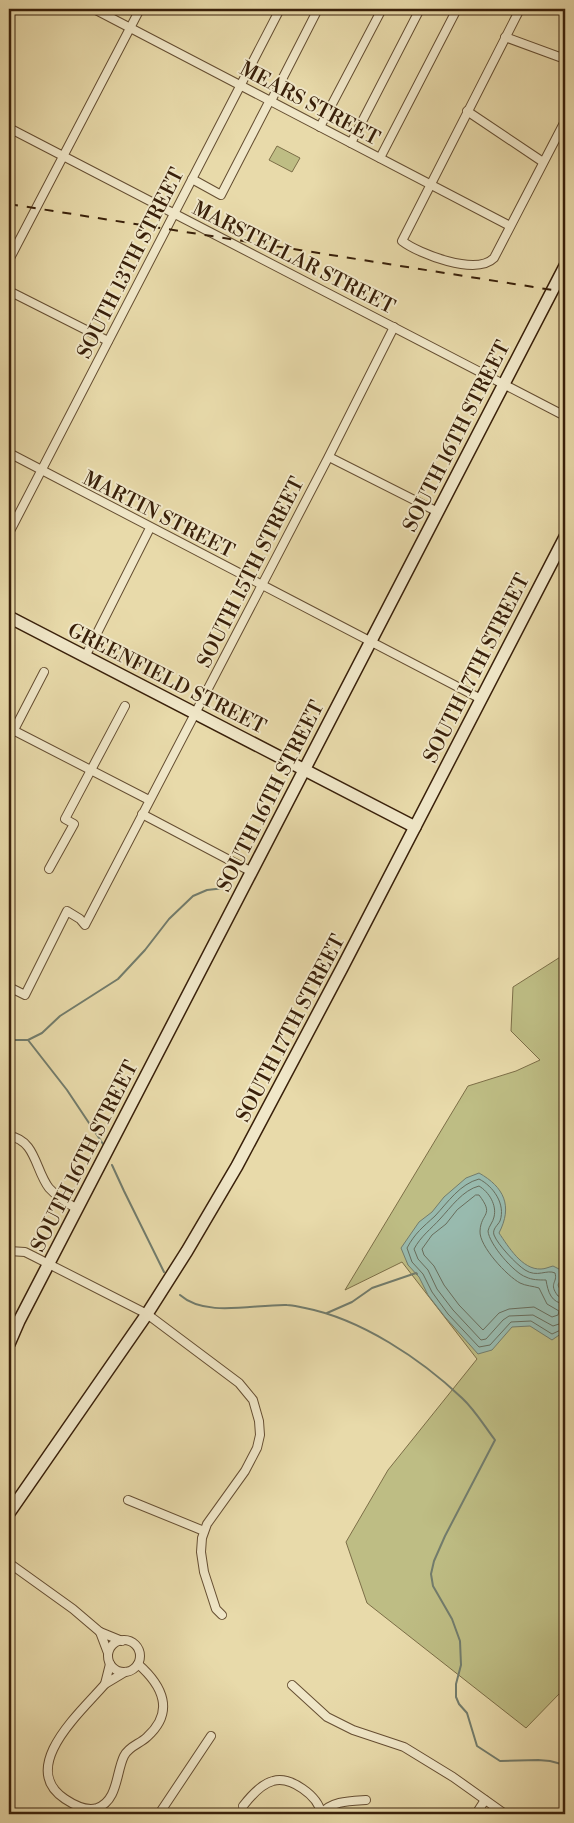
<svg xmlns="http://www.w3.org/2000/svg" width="574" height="1823" font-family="'Libre Bodoni',serif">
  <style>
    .green { fill: #bebd84; stroke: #7c6e47 }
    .water { fill: #98baae; stroke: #727c6c }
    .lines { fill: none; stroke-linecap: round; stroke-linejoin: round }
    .shore { stroke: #686d5c; stroke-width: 1 }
    .stream { stroke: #727c6c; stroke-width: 2 }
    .minor-casing { stroke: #654e32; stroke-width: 10 }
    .secondary-casing { stroke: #39200a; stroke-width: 14 }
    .minor { stroke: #f0e7c8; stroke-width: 8 }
    .secondary { stroke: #f0e7c8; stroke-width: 11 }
    .rail { stroke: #39200a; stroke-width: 2; stroke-dasharray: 9 9; stroke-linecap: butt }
    .labels { text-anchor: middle; stroke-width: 4; stroke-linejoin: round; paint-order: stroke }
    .street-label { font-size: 20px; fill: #39200a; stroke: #f0e7c8 }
  </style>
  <rect width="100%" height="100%" fill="#e8daaa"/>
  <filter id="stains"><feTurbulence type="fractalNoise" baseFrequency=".004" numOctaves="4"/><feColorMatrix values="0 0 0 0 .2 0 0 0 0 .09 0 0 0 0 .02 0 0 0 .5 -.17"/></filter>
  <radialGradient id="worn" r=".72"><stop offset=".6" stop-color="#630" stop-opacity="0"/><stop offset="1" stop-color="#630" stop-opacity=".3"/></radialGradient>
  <!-- green -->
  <g class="green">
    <polygon points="277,146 300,158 292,172 269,160"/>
    <polygon points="565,954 565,1697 560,1693 526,1728 367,1603 346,1542 388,1470 477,1359 402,1262 345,1290 468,1086 516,1071 540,1060 511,1031 513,987"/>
  </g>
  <!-- water -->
  <path class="water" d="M479,1173c25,14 34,33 20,60 9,13 23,37 42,36 4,0 8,-2 12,-3l8,4v9l-3,6 3,7 4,1v38l-13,9 -22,-14 -18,1 -20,23 -14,4 -33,-37 -17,-22 -9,-18 -11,-12 -7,-17 18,-26 13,-10 12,-15 22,-19z"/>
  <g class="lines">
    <!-- shore -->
    <g class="shore">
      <path d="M476,1195h3c16,21 2,17 1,36 -1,15 27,45 40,52 6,3 13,3 19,5l8,16 12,7 -1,4 -6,2 -18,-10 -25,2 -10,4 -16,17 -24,-25 -15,-20 -10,-19 -10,-11 -2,-6 10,-14 14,-11 11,-14z"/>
      <path d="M565,1298l-7,-2c-10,-13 0,-13 -3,-23 -8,-4 -18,5 -30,-3 -9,-6 -27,-25 -31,-35 -2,-6 4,-10 6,-14 6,-17 -7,-35 -21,-42 -19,5 -31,23 -44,37 -12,11 -20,17 -28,32l5,14 11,12 9,18 16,22 31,33 11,-2 21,-23 20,-1 21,13 13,-6"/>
      <path d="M565,1304c-14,-1 -17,-12 -19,-24 -7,0 -14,0 -20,-3 -12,-4 -37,-33 -38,-46 1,-5 5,-9 6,-14 3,-12 -5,-25 -15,-31 -16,4 -28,21 -39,33 -9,10 -19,17 -26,30l4,10 10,11 9,19 16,21 28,30 5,-1 17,-19 6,-4 24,-1 20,11 12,-4"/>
    </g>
    <!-- stream -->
    <g class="stream">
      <polyline points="9,1040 28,1040 42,1033 60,1016 118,979 145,950 169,919 193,896 207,890 225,888"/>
      <polyline points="28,1040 67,1090 103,1144"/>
      <polyline points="112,1165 124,1191 164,1272"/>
      <path d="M180,1295c26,23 74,9 107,10 6,0 12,2 18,3 56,11 116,51 157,90 13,12 23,29 33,42l-50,96 -11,25 -3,13 2,12 19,33 8,22 1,24 -5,19v13l3,7 8,9 10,33 23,15 38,-1 12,1 15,4"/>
      <polyline points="327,1313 352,1302 372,1288 416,1273 417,1274"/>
    </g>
    <defs>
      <g id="minor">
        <polyline points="94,9 510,226"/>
        <path d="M520,9l-118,232c17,13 74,35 92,17l71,-137"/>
        <polyline points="505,37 565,59"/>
        <polyline points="271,101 318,9"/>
        <polyline points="467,111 543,162"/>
        <polyline points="320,127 382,9"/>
        <polyline points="9,128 565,416"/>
        <polyline points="351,143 420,9"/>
        <polyline points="380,158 457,9"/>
        <polyline points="192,179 221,195 270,100"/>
        <polyline points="9,260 140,9"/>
        <polyline points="9,291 108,341"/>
        <polyline points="9,453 481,699"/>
        <polyline points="329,457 438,512"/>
        <polyline points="9,533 280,9"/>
        <polyline points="85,657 150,528"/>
        <polyline points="9,728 149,800"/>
        <polyline points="14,730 44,672"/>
        <polyline points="142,814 252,872"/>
        <polyline points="49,869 74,824 65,819 125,706"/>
        <polyline points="9,987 25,995 67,911 80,919 85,925 328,458 394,327"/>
        <path d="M9,1136c27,4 26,34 40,52 8,9 18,15 28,21"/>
        <polyline points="9,1251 25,1252 35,1257 147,1314 239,1383 253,1400 259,1421 260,1435 257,1448 245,1471 207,1524 202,1538 201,1552 204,1572 216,1609 222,1615"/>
        <polyline points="128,1500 204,1531"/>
        <polyline points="9,1563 73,1609 100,1632"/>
        <circle cx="124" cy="1656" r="16"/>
        <polyline points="108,1653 100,1632 122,1641"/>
        <polyline points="110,1664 105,1684 125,1672"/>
        <path d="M105,1684c-23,27 -88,83 -40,115 9,6 22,12 32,9 21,-7 19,-36 27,-52 5,-10 16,-12 23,-19 28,-25 16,-51 -9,-73"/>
        <polyline points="292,1685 327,1717 353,1730 404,1747 453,1777 505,1814"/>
        <path d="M243,1806c7,-9 18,-22 30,-25 18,-5 45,15 48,32"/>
        <polyline points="159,1814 211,1736"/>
        <path d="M321,1814c10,-13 29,-13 45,-14"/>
        <polyline points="476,1814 485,1800"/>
      </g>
      <g id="secondary">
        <polyline points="9,617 415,827"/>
        <polyline points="9,1344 19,1321 565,266"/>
        <polyline points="9,1513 147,1314 187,1251 237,1166 342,968 565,537"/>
      </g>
    </defs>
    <!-- minor casing -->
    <use href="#minor" class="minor-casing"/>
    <!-- secondary casing -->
    <use href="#secondary" class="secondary-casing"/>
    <!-- minor -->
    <use href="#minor" class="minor"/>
    <!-- secondary -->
    <use href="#secondary" class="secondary"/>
    <!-- rail -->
    <polyline class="rail" points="9,204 565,292"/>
  </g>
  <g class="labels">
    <!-- street labels -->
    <g class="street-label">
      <text transform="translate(310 103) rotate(28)" y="7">MEARS STREET</text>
      <text transform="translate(294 257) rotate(27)" y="7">MARSTELLAR STREET</text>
      <text transform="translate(130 263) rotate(-63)" y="7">SOUTH 13TH STREET</text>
      <text transform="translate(456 436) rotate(-63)" y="7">SOUTH 16TH STREET</text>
      <text transform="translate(159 514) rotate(27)" y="7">MARTIN STREET</text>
      <text transform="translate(250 572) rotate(-63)" y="7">SOUTH 15TH STREET</text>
      <text transform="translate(476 668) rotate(-63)" y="7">SOUTH 17TH STREET</text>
      <text transform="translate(167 678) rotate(27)" y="7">GREENFIELD STREET</text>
      <text transform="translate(270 796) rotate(-63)" y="7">SOUTH 16TH STREET</text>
      <text transform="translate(290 1028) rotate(-62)" y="7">SOUTH 17TH STREET</text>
      <text transform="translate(84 1156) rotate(-63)" y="7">SOUTH 16TH STREET</text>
    </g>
  </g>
  <!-- margin -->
  <rect width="574" height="1823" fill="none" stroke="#e8daaa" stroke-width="30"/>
  <rect x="10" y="10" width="554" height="1803" fill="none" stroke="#39200a" stroke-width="2.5"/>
  <rect x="15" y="15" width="544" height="1793" fill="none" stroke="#39200a"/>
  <rect width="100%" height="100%" filter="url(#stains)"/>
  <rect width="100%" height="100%" fill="url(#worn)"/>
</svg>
